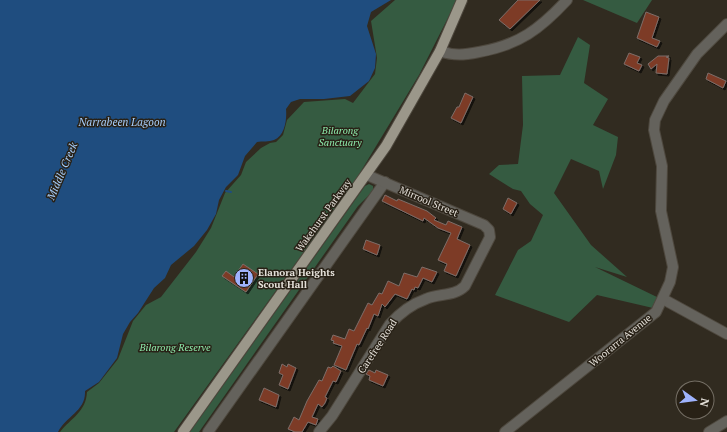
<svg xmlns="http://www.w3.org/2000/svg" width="727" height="432" font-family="'PT Serif',serif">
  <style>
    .green { fill: #355b41 }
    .water { fill: #1f4d7f }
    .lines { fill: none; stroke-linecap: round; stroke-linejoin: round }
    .stream { stroke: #1f4d7f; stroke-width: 2 }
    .building { fill: #7d3b27; stroke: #7d6d68; filter: url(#shadow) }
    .minor-casing { stroke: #4e483e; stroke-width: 12 }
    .major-casing { stroke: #4e483e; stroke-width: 12 }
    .minor { stroke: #64625c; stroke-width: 10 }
    .major { stroke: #9b978a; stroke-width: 10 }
    .labels { text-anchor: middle; stroke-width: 3; stroke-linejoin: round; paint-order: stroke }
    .park-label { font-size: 10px; font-style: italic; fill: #8eedad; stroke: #282116 }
    .street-label { font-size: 10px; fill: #e5e1da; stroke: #282116 }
    .poi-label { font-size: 10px; font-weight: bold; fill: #e5e1da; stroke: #282116; text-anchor: start }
    .water-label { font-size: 11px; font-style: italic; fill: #a6cdfa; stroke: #282116 }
  </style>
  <defs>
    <filter id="shadow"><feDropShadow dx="2" dy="2" stdDeviation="0" flood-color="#0009"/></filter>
  </defs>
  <rect width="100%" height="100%" fill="#312b20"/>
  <!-- green -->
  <g class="green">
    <path d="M395,0h62l-38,75 -64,106 -181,251h-114c11,-14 26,-20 27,-40l12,-9 19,-24 15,-38 13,-16 15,-8 35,-45 15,-24 14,-35 16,-18 5,-13 15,-14 9,-5 6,-1 7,-7 4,-15 17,-18 41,-3 8,4 22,-29 2,-16 -6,-37z"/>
    <polygon points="583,0 652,0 637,23"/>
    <polygon points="578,37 590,45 584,83 608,99 593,125 618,137 616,155 603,189 599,171 571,159 554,193 591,245 627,277 595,267 659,298 653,308 597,295 569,322 495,295 518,250 531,241 543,215 530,204 521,191 513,189 489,174 499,165 518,164 523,125 522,76 560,75"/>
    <polygon points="369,184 373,186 373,191 358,206 199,432 190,432 365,186"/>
  </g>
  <!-- water -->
  <path class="water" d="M0,0h391l-20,12 -4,14 9,28 -1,14 -6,13 -19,15 -26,3h-24l-9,3 -5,7c1,10 -1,27 -12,31 -5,2 -12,1 -17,2l-12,14 -7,19 -12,12 -7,13 -3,14 -9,16 -13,16 -23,19 -6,13 -11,10 -16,25 -8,9 -7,12 -6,24 -18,24 -14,9c1,20 -19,25 -27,41h-58z"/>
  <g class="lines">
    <!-- stream -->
    <polyline class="stream" points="226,191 231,192"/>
  </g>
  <!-- building -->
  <g class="building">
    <polygon points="518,0 540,0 510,29 499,20"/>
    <polygon points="646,12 659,17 652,38 660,41 657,47 637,38"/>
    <polygon points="629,53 640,57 637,63 642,65 639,71 624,64"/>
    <polygon points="658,56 669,56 666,57 669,58 667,74 656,73 657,64 651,69 648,64"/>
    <polygon points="708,73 726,81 723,88 706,79"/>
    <polygon points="465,93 473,97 461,123 451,118 457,107 459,107"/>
    <polygon points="385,195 397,201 398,199 427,211 436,218 434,220 446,225 448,221 462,227 457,239 470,245 456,276 444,271 447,264 438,260 451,233 438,228 424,218 423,221 382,201"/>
    <polygon points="508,198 517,203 511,214 503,209"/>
    <polygon points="366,240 380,245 377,255 363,249"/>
    <polygon points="243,264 258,274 246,292 222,276 226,271 234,277"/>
    <polygon points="422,267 437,272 432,282 423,278 418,288 415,287 414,290 412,289 407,299 395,294 385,307 382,304 378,316 374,314 368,329 367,328 359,345 357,344 346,370 334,365 342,346 333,343 334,341 331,340 333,335 345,339 349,329 354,331 368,303 372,305 379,293 382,294 388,281 399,286 404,273 417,277"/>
    <polygon points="282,364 287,367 288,364 296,368 288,389 279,385 283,375 279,373"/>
    <polygon points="333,366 341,371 336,382 333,381 325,397 327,398 325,403 322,407 318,404 312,417 318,419 316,425 308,422 302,432 295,432 288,429 294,417 299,420 307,401 319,380 322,381 328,367 331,368"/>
    <polygon points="369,370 375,373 376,370 388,375 383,386 369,380 370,376 366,374"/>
    <polygon points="264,388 279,395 276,407 259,400"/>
  </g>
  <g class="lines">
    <defs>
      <g id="minor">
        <path d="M440,51c14,5 24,4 39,1 40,-7 61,-23 88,-52"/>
        <polyline points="663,299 727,334"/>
        <polyline points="208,432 385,182"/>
        <path d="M319,432l13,-16 58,-92c10,-11 22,-20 36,-25 13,-6 28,-2 39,-13l25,-49 -1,-7 -5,-5 -117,-50"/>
        <polyline points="505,432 656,312 670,282 673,267 661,211 662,166 654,130 655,120 664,101 697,54 727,24"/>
        <polyline points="709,432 727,421"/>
      </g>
      <polyline id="major" points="183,432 386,146 440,51 462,0"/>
    </defs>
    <!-- minor casing -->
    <use href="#minor" class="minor-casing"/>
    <!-- major casing -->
    <use href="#major" class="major-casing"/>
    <!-- minor -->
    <use href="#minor" class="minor"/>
    <!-- major -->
    <use href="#major" class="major"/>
  </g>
  <!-- icons -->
  <defs>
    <symbol id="building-disc" viewBox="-11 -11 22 22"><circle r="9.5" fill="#9fb3fd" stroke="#282116"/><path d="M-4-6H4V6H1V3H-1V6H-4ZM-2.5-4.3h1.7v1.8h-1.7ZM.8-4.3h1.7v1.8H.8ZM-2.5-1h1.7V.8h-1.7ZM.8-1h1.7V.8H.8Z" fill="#111"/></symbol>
  </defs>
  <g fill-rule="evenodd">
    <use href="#building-disc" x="233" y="267" width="22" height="22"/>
  </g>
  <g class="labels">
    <!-- park labels -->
    <g class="park-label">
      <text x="340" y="134">Bilarong<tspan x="340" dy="12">Sanctuary</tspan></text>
      <text x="175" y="351">Bilarong Reserve</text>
    </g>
    <!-- street labels -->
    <g class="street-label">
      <text transform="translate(429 201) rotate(23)" y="4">Mirrool Street</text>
      <text transform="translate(323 215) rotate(-54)" y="4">Wakehurst Parkway</text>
      <text transform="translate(620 340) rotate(-39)" y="4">Woorarra Avenue</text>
      <text transform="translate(377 346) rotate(-57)" y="4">Carefree Road</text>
    </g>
    <!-- poi labels -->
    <g class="poi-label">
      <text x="258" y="276">Elanora Heights<tspan x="258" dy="12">Scout Hall</tspan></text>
    </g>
    <!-- water labels -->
    <g class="water-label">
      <text x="122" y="126">Narrabeen Lagoon</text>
      <text transform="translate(62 171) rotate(-67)" y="4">Middle Creek</text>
    </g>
  </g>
  <!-- north arrow -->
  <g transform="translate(695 400) rotate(104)"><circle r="19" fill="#282116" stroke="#746e64"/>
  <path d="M0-3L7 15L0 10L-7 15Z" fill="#9fb3fd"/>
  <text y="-6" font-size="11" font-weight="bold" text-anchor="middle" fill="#e5e1da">N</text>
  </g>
</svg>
